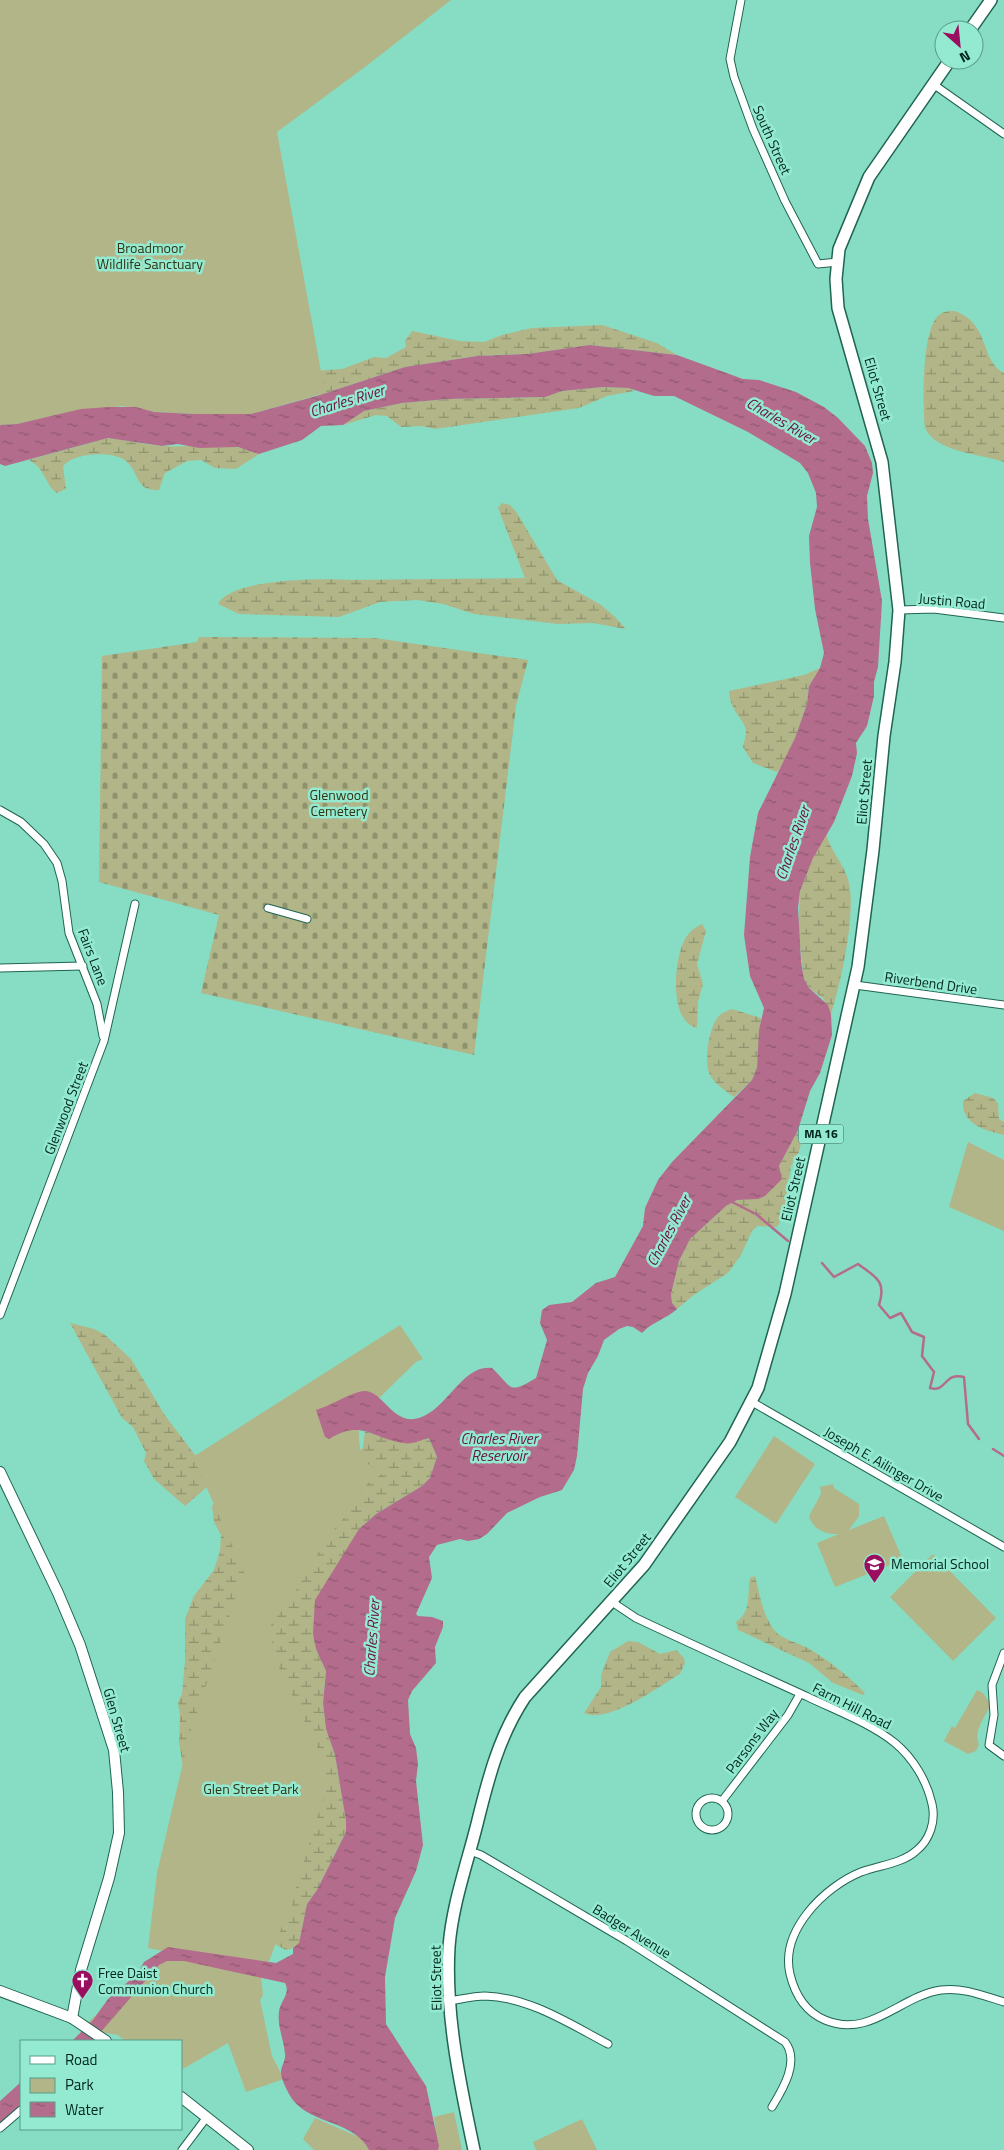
<svg xmlns="http://www.w3.org/2000/svg" width="1004" height="2150" font-family="'Titillium Web',sans-serif">
  <style>
    .wetland { fill: url(#wetland-marsh) }
    .cemetery { fill: url(#cemetery-stones) }
    .green { fill: #b1b588 }
    .water { fill: url(#water-ripples) }
    .lines { fill: none; stroke-linecap: round; stroke-linejoin: round }
    .stream { stroke: #b36c8b; stroke-width: 2.5 }
    .street-casing { stroke: #206452; stroke-width: 9 }
    .secondary-casing { stroke: #206452; stroke-width: 12 }
    .primary-casing { stroke: #206452; stroke-width: 14 }
    .street { stroke: #fff; stroke-width: 7 }
    .secondary { stroke: #fff; stroke-width: 10 }
    .primary { stroke: #fff; stroke-width: 11 }
    .labels { text-anchor: middle; stroke-width: 5; stroke-linejoin: round; paint-order: stroke }
    .shield { fill: #94ead0; stroke: #2c6052; stroke-width: 1 }
    .shield-label { font-size: 12px; font-weight: bold; fill: #00251c }
    .street-label { font-size: 14px; fill: #00251c; stroke: #94ead0 }
    .park-label { font-size: 14px; fill: #323413; stroke: #94ead0 }
    .poi-label { font-size: 14px; fill: #00251c; stroke: #94ead0; text-anchor: start }
    .water-label { font-size: 15px; font-style: italic; fill: #691242; stroke: #94ead0 }
  </style>
  <defs>
    <pattern id="wetland-marsh" width="20" height="14" patternUnits="userSpaceOnUse" patternTransform="scale(1.25)"><rect width="20" height="14" fill="#b1b588"/><path d="M1 5h8M5 5V1M11 12h8M15 12V8" fill="none" stroke="#8e936e"/></pattern>
    <pattern id="cemetery-stones" width="16" height="16" patternUnits="userSpaceOnUse" patternTransform="scale(1.25)"><rect width="16" height="16" fill="#b1b588"/><path d="M2 7V4a2 2 0 0 1 4 0v3zM10 15v-3a2 2 0 0 1 4 0v3z" fill="#8e936e"/></pattern>
    <pattern id="water-ripples" width="26" height="14" patternUnits="userSpaceOnUse" patternTransform="scale(1.25)"><rect width="26" height="14" fill="#b36c8b"/><path d="M2 4q2-2 4 0t4 0M15 11q2-2 4 0t4 0" fill="none" stroke="#8f5971"/></pattern>
  </defs>
  <rect width="100%" height="100%" fill="#87ddc3"/>
  <!-- wetland -->
  <g class="wetland">
    <path d="M954,311c36,11 26,50 50,62v89c-25,-9 -67,-9 -79,-34 -2,-23 -4,-98 14,-113 5,-4 10,-4 15,-4z"/>
    <polygon points="602,325 657,343 677,355 591,345 527,354 477,356 405,367 320,395 316,371 342,369 374,357 386,358 406,347 405,341 412,331 460,341 484,342 502,335 532,328"/>
    <polygon points="603,387 628,388 634,391 607,396 579,408 435,429 421,426 401,427 387,416 376,415 343,425 364,411 402,403 448,399 544,397 562,391"/>
    <path d="M108,438c18,2 35,6 53,8 27,2 75,-5 98,8l-23,15 -21,-1 -14,-8 -14,1 -22,12 -6,17c-24,1 -19,-16 -32,-28 -11,-12 -56,-10 -64,5l3,22 -9,4c-13,-9 -10,-23 -28,-33z"/>
    <path d="M502,503l8,2 7,8 40,67 44,25 14,12 11,12 -33,-6 -35,1 -84,-10 -31,-10 -26,-4 -37,2 -41,15 -100,-3 -21,-10c12,-26 107,-26 132,-24l175,-2 -27,-70z"/>
    <path d="M820,668l-11,18 -2,18 -12,34 -10,24 -8,10 -24,-9 -10,-16c1,-5 3,-11 3,-16 0,-10 -16,-19 -17,-40l75,-16z"/>
    <path d="M826,834c5,18 19,31 23,49 7,31 -8,100 -18,131l-8,-16 -14,-10 -5,-9 -6,-50 2,-38 13,-34z"/>
    <path d="M702,924l4,7 -9,33 6,20 -5,18 -1,26c-29,-7 -23,-69 -12,-89 4,-7 10,-12 17,-15z"/>
    <path d="M732,1009l29,9 -4,50 -5,12 -18,17c-8,-6 -21,-14 -25,-24 -5,-13 0,-50 12,-59 3,-2 7,-3 11,-5z"/>
    <path d="M975,1093l18,5 5,5 1,16 5,3v13c-18,-4 -43,-11 -41,-34z"/>
    <polygon points="798,1130 801,1143 799,1152 791,1166 783,1216 777,1227 757,1226 752,1231 741,1255 728,1273 695,1294 677,1309 672,1303 671,1294 679,1261 690,1239 726,1206 737,1200 747,1199 782,1179 779,1166"/>
    <polygon points="70,1323 94,1329 104,1334 131,1359 164,1414 201,1463 207,1487 185,1506 154,1479 144,1461 146,1453 133,1427 122,1418"/>
    <path d="M365,1431c19,8 44,13 64,7l8,19 -7,21 -8,8 -46,28 -17,15 -46,105 3,15 10,22 -3,32 3,26 9,26 11,66v11l-29,58 -10,14 -8,39 -2,4 -11,3 -15,-8 -88,-175 -4,-25 1,-26 -2,-14 4,-8 3,-33v-42l9,-23 20,-26 6,-19 1,-16 -7,-13 -2,-16 7,-9 127,-25 17,-25z"/>
    <path d="M755,1576c5,18 7,38 19,54 9,10 22,12 34,18 20,12 41,28 57,45l-2,2 -30,-12 -24,-20 -71,-33 -2,-8c16,-11 11,-27 14,-44z"/>
    <path d="M628,1641l10,1 22,12 16,-4 8,8 1,5 -5,11c-22,13 -71,50 -96,39l17,-26v-12l9,-23z"/>
  </g>
  <!-- cemetery -->
  <polygon class="cemetery" points="199,637 375,638 528,660 516,706 474,1055 201,993 219,915 99,882 102,656 197,642"/>
  <!-- green -->
  <g class="green">
    <polygon points="0,0 451,0 365,67 277,132 325,393 251,414 194,414 154,412 122,406 62,414 17,424 0,425"/>
    <polygon points="968,1142 1004,1160 1004,1231 949,1207"/>
    <path d="M400,1325l23,34 -7,3 -40,39 -17,20c0,15 -2,36 12,45 5,3 9,2 14,6l-18,12 -16,26 -21,24 -44,72 -15,17 2,33 49,101 4,11 -2,28 -26,84 -7,30 -6,8 -15,41 -9,16 2,20 -3,5 12,56 12,23 -38,13 -18,-49 -47,27v-29h-56l-7,-6 -37,-6 83,-78 -16,-3 9,-75 33,-140 54,-161 -51,-115z"/>
    <polygon points="774,1436 815,1464 776,1524 735,1497"/>
    <path d="M833,1484l1,4 25,16v12l-10,14 35,-14 19,44 -68,27 -18,-44 22,-9c-13,1 -26,-4 -30,-18l12,-22 -1,-7z"/>
    <polygon points="933,1554 996,1618 953,1661 890,1597"/>
    <path d="M977,1690l6,3 8,12c-6,11 -18,27 -12,39l-3,7 -8,3 -24,-13 8,-15 3,2z"/>
    <polygon points="454,2112 462,2150 438,2150 434,2117"/>
    <polygon points="315,2118 361,2138 369,2150 314,2150 303,2139"/>
    <polygon points="582,2119 597,2150 536,2150 533,2142"/>
  </g>
  <!-- water -->
  <g class="water">
    <path d="M590,345l87,10 66,24 16,1 37,12 28,15 14,11 27,28 7,17 1,10 -6,23 1,23 14,82 -4,66 -4,15v14l-7,30 -11,17 1,10 -5,23 -18,46 -21,36 -13,33 -2,17 3,53 3,18 5,9 19,17 3,9 1,21 -12,38 -10,18 -12,39 -19,36 3,13 -17,17 -7,3 -21,1 -11,6 -36,33 -11,22 -8,33 1,9 5,6c-11,10 -25,13 -35,24l-9,-6 -6,-1 -8,3 -15,11 -6,16 -10,17 -5,16 -6,67 -3,14 -12,20 -22,7 -33,16 -20,21 -8,5 -11,2 -8,-2 -23,6 -8,12 3,21 -16,36 2,2 14,1 11,4v6l-8,20 1,16 -24,28 -4,9 2,34 6,14 2,16 -2,17 7,64 -7,26 -21,47 -10,59 1,47 40,62 13,60 -1,4h-69c-15,-31 -64,-25 -80,-56 -3,-6 -8,-15 -8,-22 0,-6 5,-12 4,-18 -1,-14 -8,-28 -6,-42 1,-11 12,-18 6,-29l-101,-22h-17l-8,4 -66,76h-21l21,-21 15,-21 29,-25 7,-12 24,-15 108,16 17,-9v-6l6,-5 8,-39 10,-14 29,-58v-11l-11,-66 -9,-26 -3,-26 3,-32 -10,-22 -3,-15 2,-34 44,-71 17,-15 46,-28 8,-8 7,-21 -8,-19c-9,2 -16,7 -26,5 -32,-5 -41,-24 -74,-4l-4,-2 -9,-27c14,-4 34,-17 47,-19 20,-2 29,35 56,27 29,-9 43,-54 73,-50 21,20 16,27 44,10l11,-38 -7,-17 2,-13 7,-5 23,-3 24,-19 19,-6 28,-51 2,-18 13,-28 14,-18 80,-82 5,-12 2,-38 5,-22 -14,-32 -6,-41 6,-78 8,-44 37,-75 12,-34 2,-18 11,-18 4,-15 -9,-44 -5,-46 -1,-27 8,-29 -1,-14 -8,-20 -8,-10 -52,-31 -74,-36h-20l-26,-8 -25,-1 -41,4 -17,6 -97,2 -46,4 -38,8 -21,14 -22,1 -19,14 -43,14 -21,-7 -39,1 -21,-4 -16,2 -54,-8 -103,28 -5,-2v-39l17,-1 64,-15 28,-2h27l18,5 40,2h57l69,-19 85,-28 72,-11 50,-2z"/>
    <polygon points="21,2082 21,2108 0,2126 0,2101"/>
  </g>
  <g class="lines">
    <!-- stream -->
    <g class="stream">
      <polyline points="732,1202 756,1214 788,1241"/>
      <path d="M822,1263l12,14 24,-13c17,13 29,16 21,41l11,13 11,-5 11,19 12,5 -2,19 12,16 -4,16c17,5 13,-16 34,-11l4,47 11,15"/>
      <polyline points="993,1449 1004,1456"/>
    </g>
    <defs>
      <g id="street">
        <polyline points="741,0 730,59 734,77 753,129 785,201 818,264 838,262"/>
        <polyline points="933,84 1004,134"/>
        <polyline points="899,610 934,609 1004,618"/>
        <polyline points="0,810 21,822 44,844 57,863 62,881 69,933 97,1004 103,1036"/>
        <polyline points="268,908 307,919"/>
        <polyline points="0,968 83,966"/>
        <polyline points="855,985 1004,1005"/>
        <polyline points="0,1315 104,1041 135,904"/>
        <polyline points="752,1402 1004,1547"/>
        <path d="M612,1602l24,16c57,27 115,53 172,79 29,14 62,26 87,46 18,15 32,38 37,61 4,17 -2,36 -16,47 -15,13 -37,14 -55,21 -37,15 -81,59 -71,102 5,21 16,38 35,46 45,19 75,-24 116,-30 22,-3 43,6 63,12"/>
        <polyline points="1004,1653 992,1685 994,1715 989,1745 1004,1756"/>
        <circle cx="712" cy="1814" r="16"/>
        <polyline points="722,1801 788,1715 800,1694"/>
        <path d="M470,1851l11,4 146,86 158,101c15,19 -2,47 -13,65"/>
        <path d="M450,2001c12,-2 24,-5 35,-5 44,1 85,28 123,48"/>
        <polyline points="0,2128 21,2110"/>
        <polyline points="182,2150 207,2117"/>
      </g>
      <g id="secondary">
        <polyline points="0,1472 58,1593 80,1645 114,1750 118,1792 119,1833 109,1878 81,1970 72,2018"/>
        <polyline points="0,1991 72,2018 106,2041"/>
        <polyline points="181,2097 248,2150"/>
      </g>
      <g id="primary">
        <polyline points="970,30 991,0"/>
        <path d="M474,2150c-14,-66 -29,-136 -25,-203 3,-41 18,-83 28,-123 11,-45 22,-88 48,-127l119,-132 86,-123 28,-54 27,-94 73,-327 15,-117 11,-114 11,-74 4,-52 -17,-148 -44,-154 -2,-29 3,-30 30,-72 81,-117"/>
      </g>
    </defs>
    <!-- street casing -->
    <use href="#street" class="street-casing"/>
    <!-- secondary casing -->
    <use href="#secondary" class="secondary-casing"/>
    <!-- primary casing -->
    <use href="#primary" class="primary-casing"/>
    <!-- street -->
    <use href="#street" class="street"/>
    <!-- secondary -->
    <use href="#secondary" class="secondary"/>
    <!-- primary -->
    <use href="#primary" class="primary"/>
  </g>
  <!-- icons -->
  <defs>
    <symbol id="school-pin" viewBox="-11 -11 22 30"><path d="M0 17L-7.5 6A9.5 9.5 0 1 1 7.5 6Z" fill="#9a0e60" stroke="#94ead0"/><path d="M0-5L7-2L0 1L-7-2ZM-4 1L0 2.5L4 1V4Q0 6-4 4Z" fill="#fff"/></symbol>
    <symbol id="church-pin" viewBox="-11 -11 22 30"><path d="M0 17L-7.5 6A9.5 9.5 0 1 1 7.5 6Z" fill="#9a0e60" stroke="#94ead0"/><path d="M-1.2-6h2.4v3.5h3.3v2.4h-3.3V6h-2.4V-.1h-3.3v-2.4h3.3Z" fill="#fff"/></symbol>
  </defs>
  <g fill-rule="evenodd">
    <use href="#school-pin" x="862" y="1552" width="25" height="34"/>
    <use href="#church-pin" x="70" y="1968" width="25" height="34"/>
  </g>
  <g class="labels">
    <!-- shield labels -->
    <rect class="shield" x="798.5" y="1124.5" width="45" height="19" rx="4"/>
    <g class="shield-label">
      <text x="821" y="1138">MA 16</text>
    </g>
    <!-- street labels -->
    <g class="street-label">
      <text transform="translate(772 140) rotate(66)" y="5">South Street</text>
      <text transform="translate(878 389) rotate(74)" y="5">Eliot Street</text>
      <text transform="translate(952 601) rotate(5)" y="5">Justin Road</text>
      <text transform="translate(864 792) rotate(-85)" y="5">Eliot Street</text>
      <text transform="translate(93 957) rotate(69)" y="5">Fairs Lane</text>
      <text transform="translate(931 983) rotate(8)" y="5">Riverbend Drive</text>
      <text transform="translate(66 1108) rotate(-69)" y="5">Glenwood Street</text>
      <text transform="translate(793 1189) rotate(-77)" y="5">Eliot Street</text>
      <text transform="translate(884 1464) rotate(30)" y="5">Joseph E. Ailinger Drive</text>
      <text transform="translate(627 1560) rotate(-51)" y="5">Eliot Street</text>
      <text transform="translate(852 1706) rotate(27)" y="5">Farm Hill Road</text>
      <text transform="translate(117 1720) rotate(74)" y="5">Glen Street</text>
      <text transform="translate(752 1741) rotate(-53)" y="5">Parsons Way</text>
      <text transform="translate(632 1931) rotate(32)" y="5">Badger Avenue</text>
      <text transform="translate(436 1978) rotate(-91)" y="5">Eliot Street</text>
    </g>
    <!-- park labels -->
    <g class="park-label">
      <text x="150" y="253">Broadmoor<tspan x="150" dy="16">Wildlife Sanctuary</tspan></text>
      <text x="339" y="800">Glenwood<tspan x="339" dy="16">Cemetery</tspan></text>
      <text x="251" y="1794">Glen Street Park</text>
    </g>
    <!-- poi labels -->
    <g class="poi-label">
      <text x="891" y="1569">Memorial School</text>
      <text x="98" y="1978">Free Daist<tspan x="98" dy="16">Communion Church</tspan></text>
    </g>
    <!-- water labels -->
    <g class="water-label">
      <text transform="translate(347 401) rotate(-17)" y="5">Charles River</text>
      <text transform="translate(781 421) rotate(30)" y="5">Charles River</text>
      <text transform="translate(793 843) rotate(-71)" y="5">Charles River</text>
      <text transform="translate(669 1231) rotate(-62)" y="5">Charles River</text>
      <text x="499" y="1444">Charles River<tspan x="499" dy="17">Reservoir</tspan></text>
      <text transform="translate(372 1638) rotate(-86)" y="5">Charles River</text>
    </g>
  </g>
  <!-- legend -->
  <rect x="20" y="2040" width="162" height="90" fill="#94ead0" stroke="#599b88"/>
  <rect x="30" y="2056" width="25" height="8" fill="#ffffff" stroke="#599b88"/>
  <text x="65" y="2065" font-size="15" fill="#00251c">Road</text>
  <rect x="30" y="2078" width="25" height="15" fill="#b1b588" stroke="#599b88"/>
  <text x="65" y="2090" font-size="15" fill="#00251c">Park</text>
  <rect x="30" y="2102" width="25" height="15" fill="url(#water-ripples)" stroke="#599b88"/>
  <text x="65" y="2115" font-size="15" fill="#00251c">Water</text>
  <!-- north arrow -->
  <g transform="translate(959 45) rotate(153)"><circle r="24" fill="#94ead0" stroke="#599b88"/>
  <path d="M0-4L9 19L0 12L-9 19Z" fill="#9a0e60"/>
  <text y="-8" font-size="14" font-weight="bold" text-anchor="middle" fill="#00251c">N</text>
  </g>
</svg>
